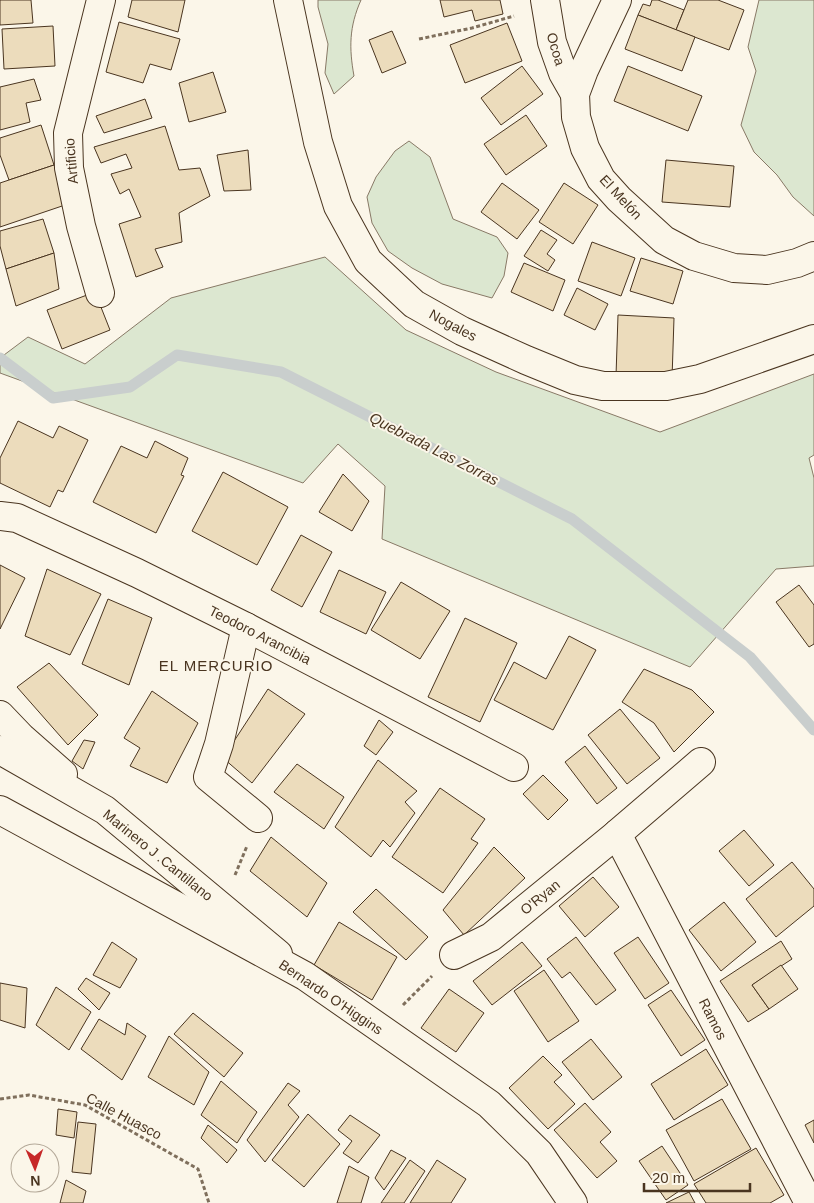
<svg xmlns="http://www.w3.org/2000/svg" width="814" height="1203" font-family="Arial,sans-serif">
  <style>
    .green { fill: #dce7d0; stroke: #887966 }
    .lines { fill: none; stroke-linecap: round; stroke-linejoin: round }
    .stream { stroke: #c9cecd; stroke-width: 11 }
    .building { fill: #ecdcbc; stroke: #4a3520 }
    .minor-casing { stroke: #4a3520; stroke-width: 30 }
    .major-casing { stroke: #4a3520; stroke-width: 30 }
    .path { stroke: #7f6f5c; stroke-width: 3; stroke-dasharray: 4 2.5; stroke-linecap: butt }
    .minor { stroke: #fbf6e9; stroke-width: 28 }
    .major { stroke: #fbf6e9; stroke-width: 28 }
    .labels { text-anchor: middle; stroke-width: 4; stroke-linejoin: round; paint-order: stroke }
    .street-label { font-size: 14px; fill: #4a3520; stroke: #fbf6e9 }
    .water-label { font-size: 15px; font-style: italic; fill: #4a3520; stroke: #fbf6e9 }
    .neighbourhood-label { font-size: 15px; letter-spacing: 1px; fill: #4a3520; stroke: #fbf6e9 }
  </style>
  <rect width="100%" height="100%" fill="#fbf6e9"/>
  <!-- green -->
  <g class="green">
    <path d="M318,0h43c-12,27 -12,48 -7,76l-20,18 -9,-21 3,-29 -10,-37z"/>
    <polygon points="759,0 814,0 814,216 793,197 777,175 754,152 741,125 756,71 748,47"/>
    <polygon points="409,141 430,157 453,219 497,237 508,253 504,276 492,298 442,284 412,268 388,251 372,223 367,197 376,177 395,151"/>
    <polygon points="325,257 406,330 496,372 660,432 814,374 814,455 809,458 814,478 814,566 776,569 690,667 382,539 385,486 338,444 303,483 0,373 0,358 28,337 85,364 171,298"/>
  </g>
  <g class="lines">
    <!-- stream -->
    <polyline class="stream" points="0,358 53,398 130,387 177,355 281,372 572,519 750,657 814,730"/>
  </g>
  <!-- building -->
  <g class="building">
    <polygon points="0,0 31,0 33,23 0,25"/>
    <polygon points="132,0 185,0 178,32 128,17"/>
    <polygon points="440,0 500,0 503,14 475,21 472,10 444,17"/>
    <polygon points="652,0 658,0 684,10 676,30 638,15 643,4 650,6"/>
    <polygon points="688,0 718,0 744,10 729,50 676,30"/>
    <polygon points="638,15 695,37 682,71 625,49"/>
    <polygon points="119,22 180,39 171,70 150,64 143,83 106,72"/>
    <polygon points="507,23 522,61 465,83 450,45"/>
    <polygon points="53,26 55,66 4,69 2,29"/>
    <polygon points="392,31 406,63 382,73 369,40"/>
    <polygon points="522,66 543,94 501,125 481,98"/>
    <polygon points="628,66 702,96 688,131 614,101"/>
    <polygon points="213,72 226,112 189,122 179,83"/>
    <polygon points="34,79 41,100 26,103 30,122 0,130 0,87"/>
    <polygon points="145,99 152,118 104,133 96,116"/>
    <polygon points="526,115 547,146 506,175 484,144"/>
    <polygon points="41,125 54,165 9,180 0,155 0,138"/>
    <polygon points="165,126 179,170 200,168 210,196 179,213 182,242 155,249 163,267 136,277 119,224 141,217 129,189 120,194 111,174 132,168 126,154 101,163 94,147"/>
    <polygon points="248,150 251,190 224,191 217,155"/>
    <polygon points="666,160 734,166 730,207 662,202"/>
    <polygon points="54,165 68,204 0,227 0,183"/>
    <polygon points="502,183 539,210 517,239 481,212"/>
    <polygon points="564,183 598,205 573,244 539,222"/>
    <polygon points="43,219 54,253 6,269 0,246 0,231"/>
    <polygon points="541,230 557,240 547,254 555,260 548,271 524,256"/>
    <polygon points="592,242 635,258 621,296 578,281"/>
    <polygon points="54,253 59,289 16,306 6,269"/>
    <polygon points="641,258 683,271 673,304 630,291"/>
    <polygon points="524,263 565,280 553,311 511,292"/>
    <polygon points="577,288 608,304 595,330 564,315"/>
    <polygon points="95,292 110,330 62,349 47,310"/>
    <polygon points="618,315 674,318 672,379 616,376"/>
    <polygon points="18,421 53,438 59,426 88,440 63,492 58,490 50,507 0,483 0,458"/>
    <polygon points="155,441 188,458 181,475 184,476 156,533 93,502 121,446 147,458"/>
    <polygon points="223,472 288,507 257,565 192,531"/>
    <polygon points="343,474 369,501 352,531 319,512"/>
    <polygon points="301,535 332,552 302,607 271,590"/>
    <polygon points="0,565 25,578 0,629"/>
    <polygon points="47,569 101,594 70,655 25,636"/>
    <polygon points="339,570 386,592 366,634 320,612"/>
    <polygon points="401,582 450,611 420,659 371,630"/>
    <polygon points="799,585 814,605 814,644 809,647 776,602"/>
    <polygon points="108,599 152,618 129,685 82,664"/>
    <polygon points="465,618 517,643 480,722 428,697"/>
    <polygon points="569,636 596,650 553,730 494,700 514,662 546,679"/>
    <polygon points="49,663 98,715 68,745 17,687"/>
    <polygon points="644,669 692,690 714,712 674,752 654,723 622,702"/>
    <polygon points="268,689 305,714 252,783 223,758"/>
    <polygon points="152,691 198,723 167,783 130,766 140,748 124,738"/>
    <polygon points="620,709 660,758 627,784 588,735"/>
    <polygon points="379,720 393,732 376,755 364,746"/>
    <polygon points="84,740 95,742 83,769 72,761"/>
    <polygon points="585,746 617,788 597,804 565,762"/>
    <polygon points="378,760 417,791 405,802 415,813 390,847 383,840 371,857 335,827"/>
    <polygon points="297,764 344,797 324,829 274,792"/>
    <polygon points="543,775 568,800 548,820 523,794"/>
    <polygon points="440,788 485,819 471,839 478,843 443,893 392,857"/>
    <polygon points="744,830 774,865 749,886 719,851"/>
    <polygon points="271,837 327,883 307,917 250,871"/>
    <polygon points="494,847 525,878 464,935 443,910"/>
    <polygon points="792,862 814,889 814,906 776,937 746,899"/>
    <polygon points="593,877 619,907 585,937 559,906"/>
    <polygon points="376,889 428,937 406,960 353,912"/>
    <polygon points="724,902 756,942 721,971 689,930"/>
    <polygon points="339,922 397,957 372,1000 314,965"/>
    <polygon points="576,937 616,990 596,1005 570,972 562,978 547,959"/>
    <polygon points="638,937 669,983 645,999 614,953"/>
    <polygon points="781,941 792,959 752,985 769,1009 748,1022 720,981"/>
    <polygon points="112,942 137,959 120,988 93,975"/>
    <polygon points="522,942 542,966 492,1005 473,981"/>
    <polygon points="781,965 798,989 769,1009 752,985"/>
    <polygon points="544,970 579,1021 548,1042 514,991"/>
    <polygon points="86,978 110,993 99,1010 78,989"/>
    <polygon points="0,983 27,988 25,1028 0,1020"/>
    <polygon points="56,987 91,1012 69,1050 36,1025"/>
    <polygon points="449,989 484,1013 456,1052 421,1028"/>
    <polygon points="671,990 705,1040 681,1056 648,1005"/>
    <polygon points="193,1013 243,1053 224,1077 174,1034"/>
    <polygon points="99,1019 125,1035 127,1023 146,1036 122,1080 81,1049"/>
    <polygon points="169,1036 209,1072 194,1105 148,1077"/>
    <polygon points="591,1039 622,1077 593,1100 562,1062"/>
    <polygon points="706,1049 728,1085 674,1120 651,1084"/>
    <polygon points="543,1056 562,1075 554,1082 575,1104 548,1129 509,1088"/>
    <polygon points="221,1081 257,1112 237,1143 201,1115"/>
    <polygon points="288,1083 300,1091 288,1105 299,1117 265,1162 247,1140"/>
    <polygon points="722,1099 751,1149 694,1181 666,1130"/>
    <polygon points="585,1103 611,1132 600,1142 617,1161 597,1178 554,1130"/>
    <polygon points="58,1109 77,1112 74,1138 56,1135"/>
    <polygon points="308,1114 340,1144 304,1187 272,1160"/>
    <polygon points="350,1115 380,1135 358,1163 343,1153 352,1141 338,1130"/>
    <polygon points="814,1120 814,1143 805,1125"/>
    <polygon points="78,1122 96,1124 91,1174 72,1172"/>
    <polygon points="208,1125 237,1150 227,1163 201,1138"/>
    <polygon points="662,1146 688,1185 666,1200 639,1161"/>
    <polygon points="756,1148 784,1195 770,1203 706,1203 694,1184"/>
    <polygon points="391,1150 406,1158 384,1190 375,1178"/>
    <polygon points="410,1160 425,1171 404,1203 381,1203"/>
    <polygon points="437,1160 466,1179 451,1203 410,1203"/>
    <polygon points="349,1166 369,1177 361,1203 337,1203"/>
    <polygon points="66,1180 86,1191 83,1203 60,1203"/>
    <polygon points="689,1192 695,1203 666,1203"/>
  </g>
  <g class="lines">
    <defs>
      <g id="minor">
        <polyline points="288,0 318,142 338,206 368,261 414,304 462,331 526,360 575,380 603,386 666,386 700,379 814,339"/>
        <polyline points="545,0 552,42 563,73 575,94"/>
        <polyline points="617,0 584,70 575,94 576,117 585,148 601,179 619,199 664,240 694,256 734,268 767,270 797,263 814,256"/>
        <polyline points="100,293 81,226 69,168 68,133 101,0"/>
        <polyline points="0,516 17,518 137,573 246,627 514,767"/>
        <polyline points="246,627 219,744 208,777 258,818"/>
        <polyline points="0,715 21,737 63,774"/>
        <polyline points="0,750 105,810 278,954"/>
        <polyline points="617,834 809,1203"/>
        <polyline points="454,955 491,937 617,834 701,762"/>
      </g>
      <polyline id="major" points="0,810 305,976 489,1104 539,1153 573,1203"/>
    </defs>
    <!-- minor casing -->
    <use href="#minor" class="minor-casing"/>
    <!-- major casing -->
    <use href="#major" class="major-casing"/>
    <!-- path -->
    <g class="path">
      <polyline points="419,39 472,28 514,16"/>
      <polyline points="235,875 247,846"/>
      <polyline points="403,1005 432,976"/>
      <polyline points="0,1099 29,1095 85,1105 198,1169 209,1203"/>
    </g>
    <!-- minor -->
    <use href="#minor" class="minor"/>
    <!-- major -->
    <use href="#major" class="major"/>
  </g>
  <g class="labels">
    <!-- street labels -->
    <g class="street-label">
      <text transform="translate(556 49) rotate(74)" y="5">Ocoa</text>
      <text transform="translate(71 161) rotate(-95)" y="5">Artificio</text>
      <text transform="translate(621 197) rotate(47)" y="5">El Melón</text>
      <text transform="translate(453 325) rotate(28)" y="5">Nogales</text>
      <text transform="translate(260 635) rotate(27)" y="5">Teodoro Arancibia</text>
      <text transform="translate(158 855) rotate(39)" y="5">Marinero J .Cantillano</text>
      <text transform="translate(540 897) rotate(-39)" y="5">O'Ryan</text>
      <text transform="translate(331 997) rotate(34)" y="5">Bernardo O'Higgins</text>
      <text transform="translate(713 1019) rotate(63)" y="5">Ramos</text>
      <text transform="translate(124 1116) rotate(28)" y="5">Calle Huasco</text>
    </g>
    <!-- water labels -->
    <g class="water-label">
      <text transform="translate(434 449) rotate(27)" y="5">Quebrada Las Zorras</text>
    </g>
    <!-- neighbourhood labels -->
    <g class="neighbourhood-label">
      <text x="216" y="671">EL MERCURIO</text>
    </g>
  </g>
  <!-- north arrow -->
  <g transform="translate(35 1168) rotate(178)"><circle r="24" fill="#fbf6e9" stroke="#b4a999"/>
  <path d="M0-4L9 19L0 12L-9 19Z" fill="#c62828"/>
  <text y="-8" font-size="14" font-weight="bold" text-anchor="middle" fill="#4a3520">N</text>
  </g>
  <!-- scale -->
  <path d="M644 1183v8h106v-8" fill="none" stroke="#4a3520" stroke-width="2.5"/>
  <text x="652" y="1183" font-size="15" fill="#4a3520" stroke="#fbf6e9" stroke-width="4" paint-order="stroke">20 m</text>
</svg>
